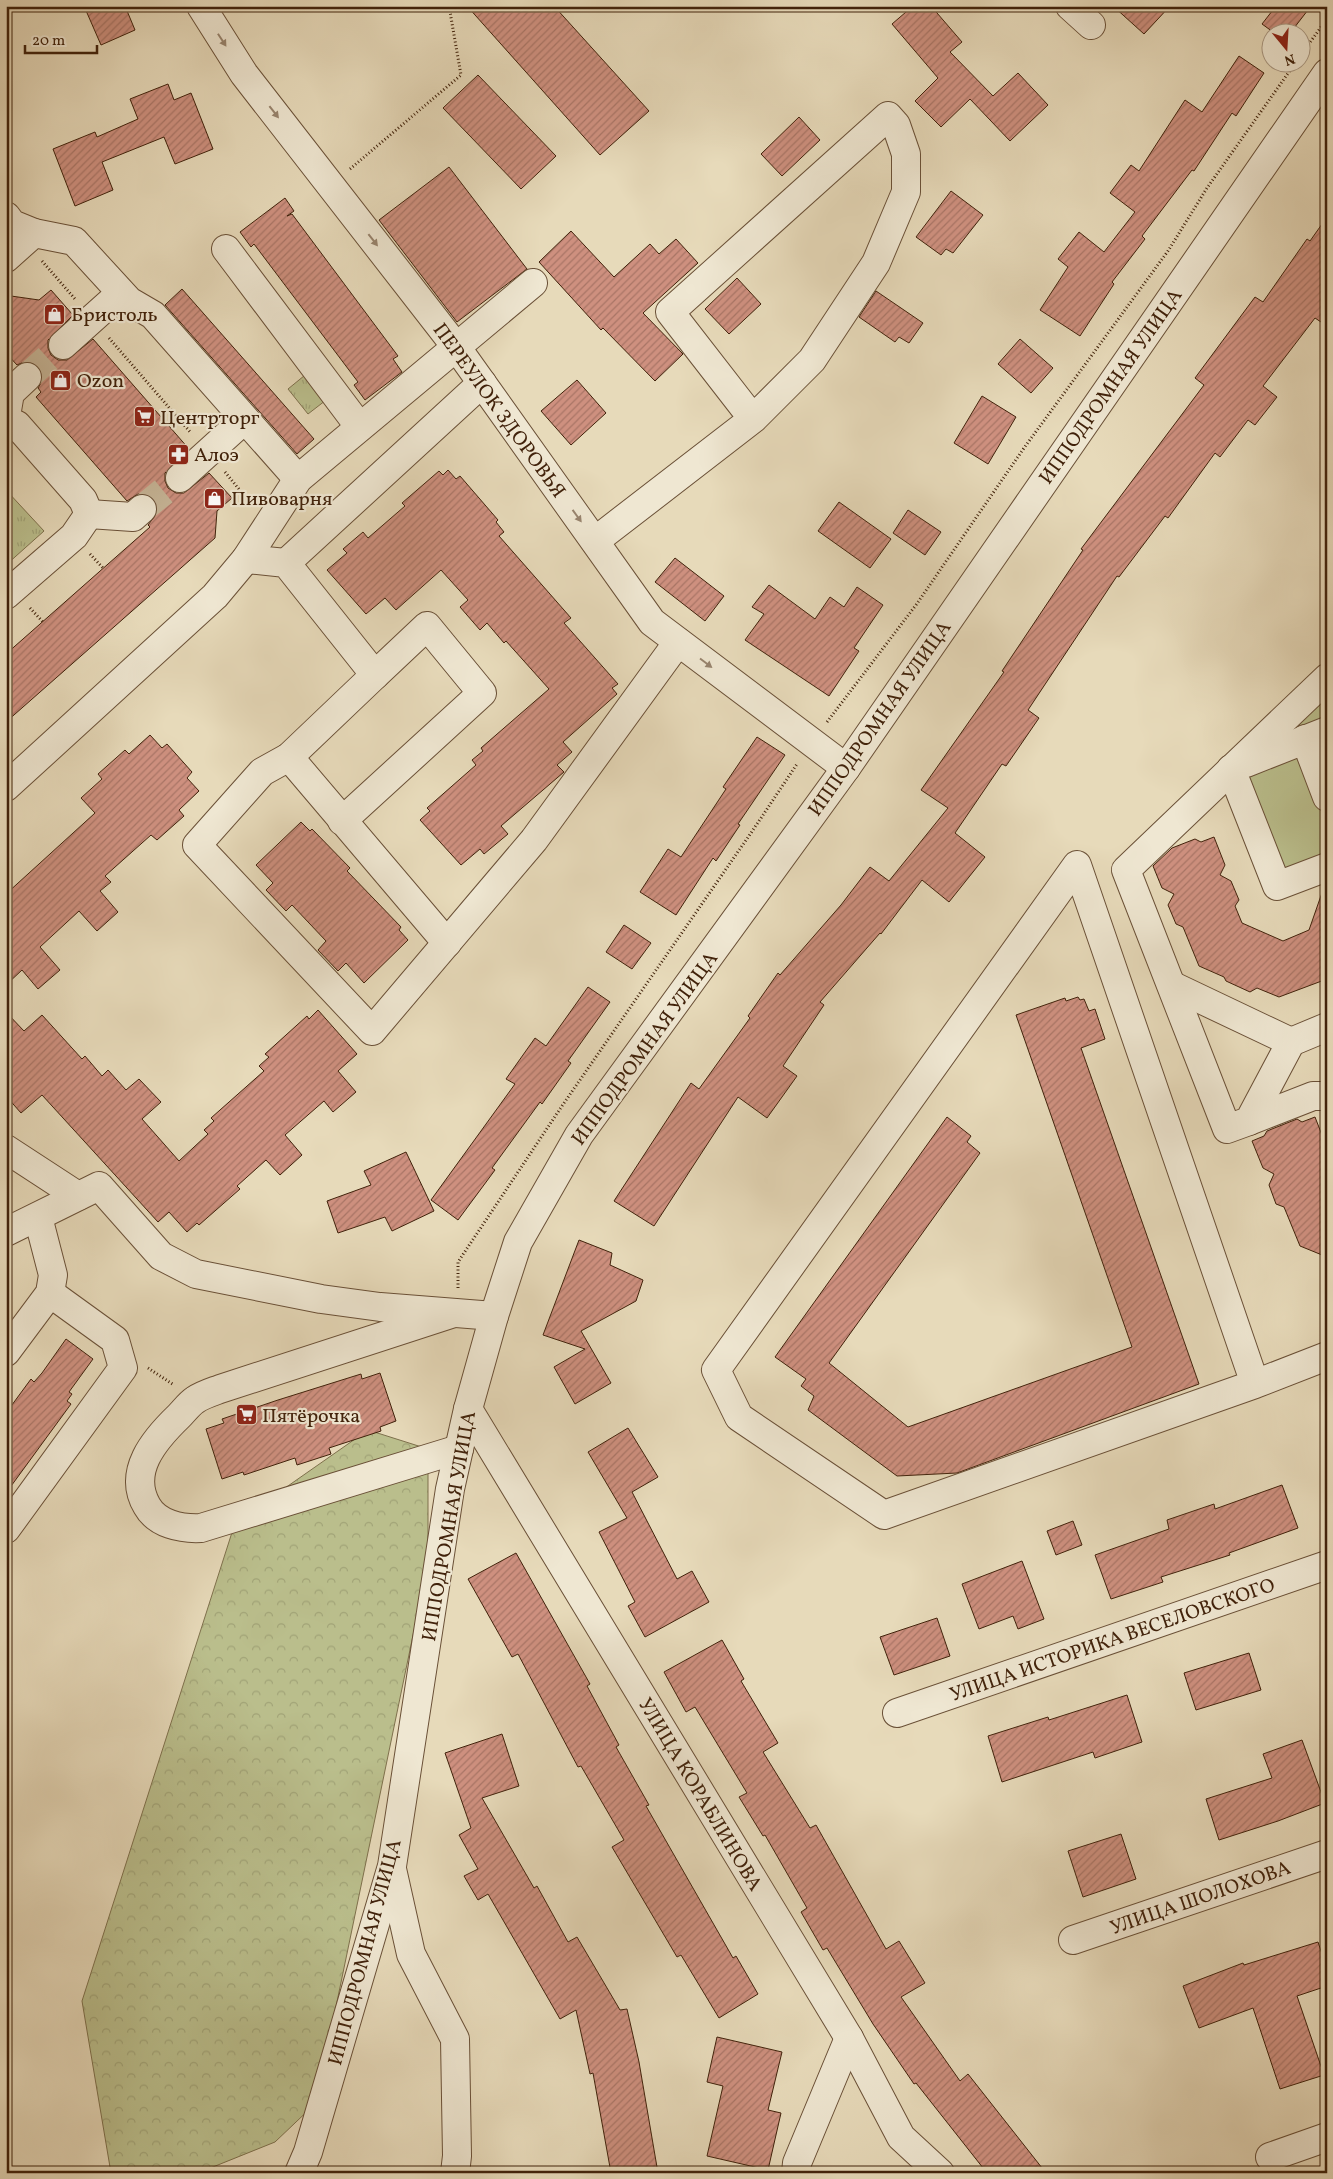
<svg xmlns="http://www.w3.org/2000/svg" width="1333" height="2179" font-family="Vollkorn,serif">
  <style>
    .green { fill: #babe8c; stroke: #7e704c }
    .forest { fill: url(#forest-crowns); stroke: #7e704c }
    .park { fill: url(#park-tufts); stroke: #7e704c }
    .building { fill: url(#building-hatch); stroke: #41220b }
    .lines { fill: none; stroke-linecap: round; stroke-linejoin: round }
    .minor-tunnel { stroke: #c6b597; stroke-width: 28; stroke-dasharray: 28 14; stroke-linecap: butt }
    .minor-casing { stroke: #6a5037; stroke-width: 30 }
    .path { stroke: #41220b; stroke-width: 3; stroke-dasharray: 1 2.5; stroke-linecap: butt }
    .minor { stroke: #efe7d2; stroke-width: 28 }
    .oneway { fill: #98846e }
    .labels { text-anchor: middle; stroke-width: 4.5; stroke-linejoin: round; paint-order: stroke }
    .poi-label { font-size: 20px; fill: #41220b; stroke: #efe7d2; text-anchor: start }
    .street-label { font-size: 20px; fill: #41220b; stroke: #efe7d2 }
  </style>
  <defs>
    <pattern id="forest-crowns" width="20" height="18" patternUnits="userSpaceOnUse" patternTransform="scale(1.25)"><rect width="20" height="18" fill="#babe8c"/><path d="M2 6a3 3 0 1 1 6 0M12 15a3 3 0 1 1 6 0" fill="none" stroke="#a1a377"/></pattern>
    <pattern id="park-tufts" width="24" height="20" patternUnits="userSpaceOnUse" patternTransform="scale(1.25)"><rect width="24" height="20" fill="#babe8c"/><path d="M3 7l-1-3M5 7V3M7 7l1-3M15 17l-1-3M17 17v-4M19 17l1-3" fill="none" stroke="#a1a377"/></pattern>
    <pattern id="building-hatch" width="6" height="6" patternUnits="userSpaceOnUse" patternTransform="scale(1.25)"><rect width="6" height="6" fill="#ce907f"/><path d="M-1 1l2-2M0 6l6-6M5 7l2-2" fill="none" stroke="#a97566"/></pattern>
  </defs>
  <rect width="100%" height="100%" fill="#e7daba"/>
  <filter id="stains"><feTurbulence type="fractalNoise" baseFrequency=".004" numOctaves="4"/><feColorMatrix values="0 0 0 0 .2 0 0 0 0 .09 0 0 0 0 .02 0 0 0 .5 -.17"/></filter>
  <radialGradient id="worn" r=".72"><stop offset=".6" stop-color="#630" stop-opacity="0"/><stop offset="1" stop-color="#630" stop-opacity=".3"/></radialGradient>
  <!-- green -->
  <polygon class="green" points="1327,678 1327,731 1305,740 1327,797 1327,867 1277,886 1231,769"/>
  <!-- forest -->
  <polygon class="forest" points="368,1430 428,1449 428,1563 316,2103 275,2142 198,2173 111,2173 82,2001 235,1523"/>
  <!-- park -->
  <g class="park">
    <polygon points="310,371 330,397 308,414 288,389"/>
    <polygon points="6,490 44,531 6,565"/>
  </g>
  <!-- building -->
  <g class="building">
    <polygon points="84,6 125,6 135,30 101,45"/>
    <polygon points="467,6 554,6 649,111 600,155"/>
    <polygon points="913,6 931,6 962,42 950,52 993,96 1018,73 1048,105 1010,141 970,99 941,127 915,101 938,78 892,24"/>
    <polygon points="1113,6 1170,6 1144,34"/>
    <polygon points="1276,6 1311,6 1291,32 1273,32 1262,24"/>
    <polygon points="1239,56 1264,73 1236,116 1232,113 1194,171 1192,170 1142,236 1145,239 1112,282 1114,284 1080,336 1040,310 1068,267 1058,259 1079,232 1104,252 1135,212 1110,193 1131,165 1139,171 1185,100 1202,112"/>
    <polygon points="478,75 556,156 521,189 443,108"/>
    <polygon points="168,84 174,100 191,93 213,149 175,164 164,137 102,162 113,190 75,206 53,149 95,132 97,137 138,119 130,99"/>
    <polygon points="799,117 820,140 782,176 761,154"/>
    <polygon points="449,167 527,269 457,322 379,220"/>
    <polygon points="951,191 983,215 953,253 946,249 941,255 916,237"/>
    <polygon points="285,198 294,211 287,216 292,214 398,356 393,359 402,372 365,400 354,385 358,382 254,244 251,247 240,232"/>
    <polygon points="1327,217 1327,326 1315,318 1263,386 1277,397 1255,425 1248,420 1220,457 1215,453 1168,518 1165,516 1119,577 1117,576 1028,710 1039,718 1006,766 1002,764 955,833 985,857 949,902 922,880 881,934 880,933 820,1002 824,1005 783,1066 797,1076 767,1118 738,1097 654,1226 614,1201 691,1083 699,1089 750,1018 748,1016 778,973 780,975 841,905 870,867 889,881 948,808 921,790 1004,672 1002,671 1083,550 1081,549 1204,385 1195,378 1255,297 1263,302 1307,239 1310,241"/>
    <polygon points="571,231 614,277 650,244 659,254 676,239 698,263 643,313 683,354 655,381 603,328 601,330 539,262"/>
    <polygon points="737,278 761,304 729,334 705,309"/>
    <polygon points="182,289 314,439 297,454 165,305"/>
    <polygon points="51,290 73,315 48,340 48,348 51,355 58,360 67,360 93,339 189,449 165,473 165,481 168,488 176,493 184,493 209,473 232,498 217,511 215,538 6,722 6,654 150,527 148,525 157,513 157,506 154,499 147,494 138,494 127,501 36,397 41,392 38,388 42,381 42,374 39,367 31,362 24,362 17,365 6,353 6,306 9,306 11,296 39,300"/>
    <polygon points="876,291 923,323 909,343 899,337 895,342 859,317"/>
    <polygon points="1020,339 1053,368 1031,393 998,364"/>
    <polygon points="577,380 606,413 571,445 541,411"/>
    <polygon points="982,396 1016,417 988,464 954,443"/>
    <polygon points="448,470 456,479 460,476 498,520 496,522 504,532 499,536 571,618 564,623 618,684 612,688 617,694 563,742 572,752 557,765 564,772 501,826 508,834 484,854 480,849 461,865 420,820 430,811 427,808 476,765 472,760 483,751 481,748 549,689 506,641 504,643 487,623 480,630 460,607 468,600 441,570 396,610 385,598 366,614 327,570 347,553 343,549 363,532 368,538 405,506 402,503 439,471 443,475"/>
    <polygon points="839,502 891,539 870,568 818,531"/>
    <polygon points="908,510 941,532 925,555 893,533"/>
    <polygon points="675,558 724,596 705,621 655,582"/>
    <polygon points="769,585 815,619 830,597 844,607 857,587 883,605 854,648 859,651 829,696 745,640 764,614 752,607"/>
    <polygon points="150,735 162,748 167,744 192,772 187,778 199,791 179,810 184,816 157,840 151,835 105,876 111,882 100,891 118,912 97,931 79,911 40,947 60,970 38,989 22,970 6,985 6,894 95,813 81,798 102,779 98,774 125,750 129,754"/>
    <polygon points="757,737 785,755 738,824 740,825 716,861 713,858 676,915 640,892 668,849 681,857 726,789 723,787"/>
    <polygon points="301,822 310,831 312,829 350,868 347,871 401,927 399,930 408,940 364,983 346,963 338,971 318,950 326,941 292,905 286,911 266,890 273,883 256,865"/>
    <polygon points="1214,837 1225,865 1220,875 1231,881 1239,900 1235,906 1242,923 1283,941 1309,930 1324,887 1327,887 1327,979 1279,997 1257,988 1250,992 1226,981 1224,977 1199,966 1183,927 1176,924 1168,905 1174,894 1162,888 1153,866 1172,848 1195,839 1201,842"/>
    <polygon points="624,925 651,943 632,969 606,952"/>
    <polygon points="588,987 610,1002 568,1061 571,1063 542,1104 540,1102 492,1168 495,1170 458,1220 431,1200 515,1084 506,1079 535,1038 546,1046"/>
    <polygon points="1078,997 1080,1000 1084,999 1089,1011 1095,1009 1105,1039 1081,1048 1199,1384 957,1473 897,1476 808,1410 814,1396 801,1386 806,1379 775,1357 947,1117 971,1136 967,1142 980,1153 829,1363 908,1427 1132,1347 1016,1015 1065,998 1066,1001"/>
    <polygon points="318,1010 357,1054 338,1071 356,1092 333,1112 324,1101 285,1135 302,1155 280,1175 266,1160 237,1186 240,1189 199,1225 197,1223 187,1232 169,1212 158,1222 42,1095 21,1113 6,1096 6,1012 24,1031 42,1015 82,1059 85,1056 102,1076 108,1070 126,1090 139,1079 161,1102 142,1119 179,1161 208,1134 204,1130 214,1121 211,1118 264,1071 259,1066 269,1057 265,1054 307,1016 309,1019"/>
    <polygon points="1315,1117 1327,1148 1327,1257 1300,1246 1284,1207 1276,1204 1269,1185 1274,1174 1263,1168 1252,1141 1264,1136 1267,1131 1297,1119 1302,1122"/>
    <polygon points="406,1152 434,1211 392,1231 385,1217 338,1233 327,1201 371,1185 364,1171"/>
    <polygon points="579,1240 612,1253 610,1265 643,1280 636,1301 581,1331 611,1383 575,1404 554,1367 585,1349 543,1335"/>
    <polygon points="66,1339 93,1359 69,1392 72,1394 67,1401 71,1404 6,1493 6,1413 31,1379 34,1382 42,1373"/>
    <polygon points="380,1373 396,1421 380,1427 381,1431 329,1448 331,1454 297,1465 295,1458 244,1475 243,1472 222,1479 206,1429 224,1423 222,1419 278,1400 361,1374 362,1379"/>
    <polygon points="628,1428 658,1477 632,1492 677,1579 692,1571 709,1602 645,1637 628,1606 635,1602 599,1532 627,1518 588,1452"/>
    <polygon points="1282,1485 1298,1528 1229,1553 1230,1555 1161,1577 1163,1582 1111,1599 1095,1555 1169,1529 1167,1520 1214,1504 1215,1509"/>
    <polygon points="1073,1521 1082,1545 1056,1555 1047,1531"/>
    <polygon points="516,1553 590,1684 587,1686 619,1745 616,1747 649,1805 646,1806 733,1958 736,1956 758,1994 719,2018 681,1955 677,1957 612,1847 624,1840 581,1766 578,1767 518,1654 512,1657 468,1579"/>
    <polygon points="1022,1561 1044,1619 1018,1629 1013,1616 979,1629 962,1584"/>
    <polygon points="937,1618 950,1656 894,1675 880,1637"/>
    <polygon points="722,1640 744,1679 741,1681 778,1743 763,1752 810,1828 816,1825 886,1949 899,1941 925,1983 901,1997 960,2081 968,2074 1046,2173 987,2173 916,2083 914,2084 873,2024 827,1948 823,1950 801,1912 807,1908 765,1835 763,1836 739,1797 747,1793 695,1707 686,1712 664,1672"/>
    <polygon points="1249,1653 1261,1690 1196,1710 1184,1673"/>
    <polygon points="1127,1695 1142,1742 1095,1758 1093,1752 1002,1782 988,1736 1048,1717 1049,1720"/>
    <polygon points="502,1734 519,1786 482,1798 534,1888 537,1886 568,1942 577,1937 620,2010 627,2009 639,2062 658,2173 611,2173 593,2073 590,2074 576,2010 560,2019 488,1894 478,1900 464,1876 478,1869 459,1835 471,1828 445,1753"/>
    <polygon points="1302,1740 1325,1803 1278,1821 1219,1840 1206,1799 1272,1778 1263,1754"/>
    <polygon points="1121,1834 1136,1879 1083,1897 1068,1851"/>
    <polygon points="1318,1942 1327,1969 1327,1986 1297,1996 1324,2075 1280,2089 1253,2008 1199,2028 1183,1986 1243,1963 1244,1965"/>
    <polygon points="717,2037 782,2052 768,2110 781,2113 768,2170 707,2156 723,2086 707,2082"/>
  </g>
  <g class="lines">
    <!-- minor-tunnel -->
    <g class="minor-tunnel">
      <polyline points="27,377 63,345"/>
      <polyline points="142,509 180,478"/>
    </g>
    <defs>
      <g id="minor">
        <polyline points="201,6 244,74 457,348 652,622 846,768"/>
        <polyline points="1070,6 1091,25"/>
        <polyline points="6,216 12,224 34,233"/>
        <polyline points="226,249 359,426"/>
        <polyline points="6,258 34,233 74,241 129,301 153,315 298,479"/>
        <polyline points="63,345 121,293"/>
        <polyline points="6,416 10,393 27,377"/>
        <polyline points="6,420 17,425 83,500 89,514 74,536 6,595"/>
        <polyline points="180,478 244,420"/>
        <polyline points="89,514 133,517 142,509"/>
        <polyline points="595,541 753,419 812,360 876,263 906,192 906,154 896,125 888,116 670,312 753,419"/>
        <polyline points="246,559 286,563 375,675 289,757 262,772 197,845 372,1031 534,840 678,642"/>
        <polyline points="286,563 482,383"/>
        <polyline points="1327,678 1126,870 1227,1129 1249,1121 1291,1042 1327,1027"/>
        <polyline points="1305,739 1327,797"/>
        <polyline points="289,757 447,943"/>
        <polyline points="1246,763 1327,731"/>
        <polyline points="1231,769 1277,886 1327,867"/>
        <polyline points="6,787 215,596 246,559 298,479 533,283"/>
        <polyline points="342,821 482,693 427,626 375,675"/>
        <polyline points="1173,986 1291,1042"/>
        <polyline points="1249,1121 1313,1096 1327,1096"/>
        <polyline points="6,1149 78,1196"/>
        <polyline points="6,1232 99,1186 161,1256 196,1274 321,1299 380,1307 494,1316"/>
        <path d="M454,1313l-234,76c-8,3 -18,6 -25,11 -6,4 -11,11 -16,16 -25,24 -52,56 -32,90 10,18 34,23 54,22l258,-79"/>
        <polyline points="6,1352 50,1293 53,1275 38,1217"/>
        <polyline points="1255,1384 1077,865 716,1370 739,1417 884,1515 1255,1384 1327,1356"/>
        <polyline points="468,1409 849,2038 901,2137 940,2173"/>
        <polyline points="6,1529 123,1368 115,1340 50,1293"/>
        <polyline points="897,1713 1327,1565"/>
        <polyline points="392,1869 411,1954 455,2039 457,2156 455,2173"/>
        <polyline points="1073,1940 1327,1854"/>
        <polyline points="1270,2157 1327,2137"/>
        <polyline points="299,2173 308,2152 392,1866 450,1489 468,1409 494,1316 518,1242 579,1135 846,768 1327,73"/>
        <polyline points="796,2173 797,2163 849,2038"/>
      </g>
    </defs>
    <!-- minor casing -->
    <use href="#minor" class="minor-casing"/>
    <!-- path -->
    <g class="path">
      <polyline points="1300,56 1327,19"/>
      <polyline points="350,169 461,75 449,6"/>
      <polyline points="42,261 75,299"/>
      <polyline points="109,338 191,433"/>
      <polyline points="225,472 251,504"/>
      <polyline points="90,554 103,568"/>
      <polyline points="30,608 43,622"/>
      <polyline points="827,722 916,605 1024,448 1168,251 1207,188 1296,62"/>
      <polyline points="458,1288 458,1262 564,1103 751,833 797,764"/>
      <polyline points="148,1368 174,1385"/>
    </g>
    <!-- minor -->
    <use href="#minor" class="minor"/>
  </g>
  <!-- one-way arrows -->
  <defs><path id="oneway-solid" d="M-6-.8H1V-3.2L6.5 0L1 3.2V.8H-6Z" transform="scale(1.25)"/></defs>
  <g class="oneway">
    <use href="#oneway-solid" transform="translate(222 40) rotate(57)"/>
    <use href="#oneway-solid" transform="translate(274 112) rotate(52)"/>
    <use href="#oneway-solid" transform="translate(373 240) rotate(52)"/>
    <use href="#oneway-solid" transform="translate(577 516) rotate(54)"/>
    <use href="#oneway-solid" transform="translate(706 663) rotate(37)"/>
  </g>
  <!-- icons -->
  <defs>
    <symbol id="shop-square" viewBox="-11 -11 22 22"><rect x="-9" y="-9" width="18" height="18" rx="4" fill="#8f2418" stroke="#efe7d2"/><path d="M-5-2.5h2.3a2.7 3.5 0 0 1 5.4 0H5L5.5 6h-11ZM-1.5-2.5h3a1.5 2.3 0 0 0-3 0Z" fill="#fff"/></symbol>
    <symbol id="supermarket-square" viewBox="-11 -11 22 22"><rect x="-9" y="-9" width="18" height="18" rx="4" fill="#8f2418" stroke="#efe7d2"/><path d="M-6-5.5h2.5l.6 2H6L4.5 2H-2.5L-4.4-4H-6ZM-1.5 3.2a1.3 1.3 0 1 0 .1 0ZM3 3.2a1.3 1.3 0 1 0 .1 0Z" fill="#fff"/></symbol>
    <symbol id="pharmacy-square" viewBox="-11 -11 22 22"><rect x="-9" y="-9" width="18" height="18" rx="4" fill="#8f2418" stroke="#efe7d2"/><path d="M-2-6h4v4h4v4h-4v4h-4v-4h-4v-4h4Z" fill="#fff"/></symbol>
  </defs>
  <g fill-rule="evenodd">
    <use href="#shop-square" x="42" y="302" width="25" height="25"/>
    <use href="#shop-square" x="48" y="368" width="25" height="25"/>
    <use href="#supermarket-square" x="132" y="404" width="25" height="25"/>
    <use href="#pharmacy-square" x="166" y="442" width="25" height="25"/>
    <use href="#shop-square" x="202" y="486" width="25" height="25"/>
    <use href="#supermarket-square" x="234" y="1402" width="25" height="25"/>
  </g>
  <g class="labels">
    <!-- poi labels -->
    <g class="poi-label">
      <text x="71" y="321">Бристоль</text>
      <text x="77" y="387">Ozon</text>
      <text x="160" y="424">Центрторг</text>
      <text x="194" y="461">Алоэ</text>
      <text x="231" y="505">Пивоварня</text>
      <text x="262" y="1422">Пятёрочка</text>
    </g>
    <!-- street labels -->
    <g class="street-label">
      <text transform="translate(1110 386) rotate(-55)" y="7">ИППОДРОМНАЯ УЛИЦА</text>
      <text transform="translate(500 410) rotate(54)" y="7">ПЕРЕУЛОК ЗДОРОВЬЯ</text>
      <text transform="translate(879 718) rotate(-55)" y="7">ИППОДРОМНАЯ УЛИЦА</text>
      <text transform="translate(644 1048) rotate(-54)" y="7">ИППОДРОМНАЯ УЛИЦА</text>
      <text transform="translate(448 1526) rotate(-80)" y="7">ИППОДРОМНАЯ УЛИЦА</text>
      <text transform="translate(1112 1639) rotate(-19)" y="7">УЛИЦА ИСТОРИКА ВЕСЕЛОВСКОГО</text>
      <text transform="translate(701 1794) rotate(59)" y="7">УЛИЦА КОРАБЛИНОВА</text>
      <text transform="translate(1200 1897) rotate(-19)" y="7">УЛИЦА ШОЛОХОВА</text>
      <text transform="translate(364 1952) rotate(-75)" y="7">ИППОДРОМНАЯ УЛИЦА</text>
    </g>
  </g>
  <!-- margin -->
  <rect width="1333" height="2179" fill="none" stroke="#e7daba" stroke-width="25"/>
  <rect x="8" y="8" width="1318" height="2164" fill="none" stroke="#41220b" stroke-width="2.5"/>
  <rect x="12" y="12" width="1308" height="2154" fill="none" stroke="#41220b"/>
  <!-- north arrow -->
  <g transform="translate(1286 48) rotate(162)"><circle r="24" fill="#efe7d2" stroke="#a99882"/>
  <path d="M0-4L9 19L0 12L-9 19Z" fill="#8f2418"/>
  <text y="-8" font-size="14" font-weight="bold" text-anchor="middle" fill="#41220b">N</text>
  </g>
  <!-- scale -->
  <path d="M25 45v8h72v-8" fill="none" stroke="#41220b" stroke-width="2.5"/>
  <text x="32" y="45" font-size="15" fill="#41220b" stroke="#efe7d2" stroke-width="4" paint-order="stroke">20 m</text>
  <rect width="100%" height="100%" filter="url(#stains)"/>
  <rect width="100%" height="100%" fill="url(#worn)"/>
</svg>
